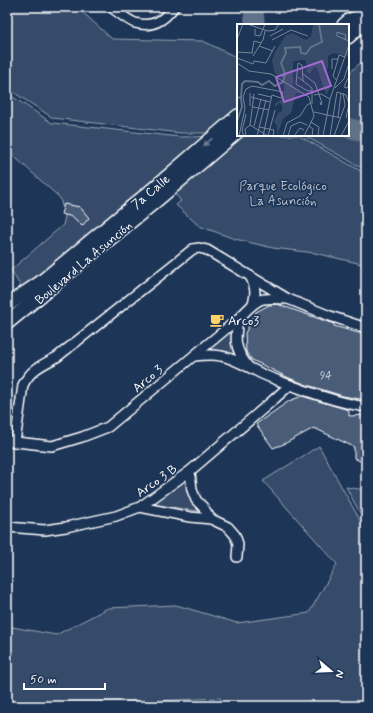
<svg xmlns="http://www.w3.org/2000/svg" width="373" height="713" font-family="Mynerve,sans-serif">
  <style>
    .green { fill: #364b69; stroke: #9aa5b4 }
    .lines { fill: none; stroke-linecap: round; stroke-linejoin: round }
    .river { stroke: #617289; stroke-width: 20 }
    .building { fill: #4a5d79; stroke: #fff }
    .minor-casing { stroke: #fff; stroke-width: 12 }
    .secondary-casing { stroke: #fff; stroke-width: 16 }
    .minor { stroke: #1d3557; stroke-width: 9 }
    .secondary { stroke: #1d3557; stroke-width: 13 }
    .oneway { fill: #6c7c92 }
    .labels { text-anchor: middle; stroke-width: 3.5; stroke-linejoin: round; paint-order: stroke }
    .number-label { font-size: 11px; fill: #d2d6de }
    .park-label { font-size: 13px; fill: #b9c0ca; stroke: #1d3557 }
    .street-label { font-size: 13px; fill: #fff; stroke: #1d3557 }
    .poi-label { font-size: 13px; fill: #fff; stroke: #1d3557; text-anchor: start }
    .inset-river { fill: none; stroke: #617289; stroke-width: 2 }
    .inset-road { fill: none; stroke: #77869a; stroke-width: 1 }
    .view { fill: #a36bd2; fill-opacity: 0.15; stroke: #a36bd2; stroke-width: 2 }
    .inset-edge { fill: none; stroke: #fff; stroke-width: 2 }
  </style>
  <rect width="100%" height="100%" fill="#1d3557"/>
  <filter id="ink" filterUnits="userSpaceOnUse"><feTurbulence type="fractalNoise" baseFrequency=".025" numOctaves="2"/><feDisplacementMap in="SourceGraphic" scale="8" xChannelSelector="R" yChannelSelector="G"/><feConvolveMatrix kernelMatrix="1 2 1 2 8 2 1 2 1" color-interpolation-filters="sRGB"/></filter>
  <g filter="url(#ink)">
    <!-- green -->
    <g class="green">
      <polygon points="7,7 77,7 112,39 203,41 238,58 238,133 180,133 53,118 7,88"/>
      <polygon points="366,58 366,170 303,135 348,135 348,74"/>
      <polygon points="7,93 52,123 180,137 298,135 366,174 366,265 315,253 273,248 235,239 199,226 176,205 181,201 173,192 181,184 166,169 50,266 21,287 11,270 63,225 65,217 60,198 7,150"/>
      <polygon points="235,324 241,360 199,353"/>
      <polygon points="319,446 366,531 366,706 224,706 220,698 154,701 67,702 47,706 7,706 7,626 56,635 108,608 176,605 237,623 309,613 337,564 263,481"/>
      <polygon points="185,479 190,496 204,512 151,504"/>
      <polygon points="346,487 366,490 366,524"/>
    </g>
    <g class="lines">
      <!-- river -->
      <g class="river">
        <polyline points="253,7 255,25"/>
        <polyline points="348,128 366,132"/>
      </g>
    </g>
    <!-- building -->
    <g class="building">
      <polygon points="64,204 80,207 89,218 82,226 73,217 61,214"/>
      <polygon points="277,304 334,324 334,326 366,335 366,400 343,396 307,385 289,378 252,360 246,352 245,333 256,312 269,305"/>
      <polygon points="302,396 349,410 349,416 366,415 366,464 354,458 354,447 314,428 284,444 273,448 256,424 289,401"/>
    </g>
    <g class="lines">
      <defs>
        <g id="minor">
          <path d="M111,7c7,5 16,13 24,16 18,5 29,-3 39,-16"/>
          <path d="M250,276c5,9 7,17 3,27"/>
          <path d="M238,319c-3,20 -4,29 9,46"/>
          <path d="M194,356c9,-1 18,-2 27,0 17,3 32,15 48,21 32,12 64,25 97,30"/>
          <path d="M7,441l45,5 30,-9 26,-10 130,-108c21,-21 19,-22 49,-20"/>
          <path d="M15,442l8,-57c8,-16 19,-20 34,-28l136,-108 6,-1 8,2 81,49 42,17 36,12"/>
          <polyline points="190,471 192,490 196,500 203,507 211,519"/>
          <polyline points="140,507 190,517 211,519 228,527 235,535 238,544 237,557"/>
          <polyline points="7,527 45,530 66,527 116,516 140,507 190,471 271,402 290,385"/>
        </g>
        <g id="secondary">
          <polyline points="344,25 350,20 366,14"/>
          <polyline points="348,37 357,29 366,18"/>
          <polyline points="7,305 40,283 151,191 238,116"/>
          <polyline points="7,323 158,199 238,131"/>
        </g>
      </defs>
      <!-- minor casing -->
      <use href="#minor" class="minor-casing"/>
      <!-- secondary casing -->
      <use href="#secondary" class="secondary-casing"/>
      <!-- minor -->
      <use href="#minor" class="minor"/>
      <!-- secondary -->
      <use href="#secondary" class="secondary"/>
    </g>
    <!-- one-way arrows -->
    <defs><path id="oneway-solid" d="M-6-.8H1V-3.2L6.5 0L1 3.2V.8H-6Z"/></defs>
    <use class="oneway" href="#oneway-solid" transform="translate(208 142) rotate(139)"/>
  </g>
  <!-- icons -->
  <defs>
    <symbol id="cafe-bare" viewBox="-9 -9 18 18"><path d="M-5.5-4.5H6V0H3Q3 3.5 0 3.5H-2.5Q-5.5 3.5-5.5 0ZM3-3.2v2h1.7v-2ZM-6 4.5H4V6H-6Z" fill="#ffd166" stroke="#1d3557" stroke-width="2.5" paint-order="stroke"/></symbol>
  </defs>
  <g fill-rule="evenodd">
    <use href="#cafe-bare" x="207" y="310" width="20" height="20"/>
  </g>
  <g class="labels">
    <!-- number labels -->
    <g class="number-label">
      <text x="326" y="379">94</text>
    </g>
    <!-- park labels -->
    <g class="park-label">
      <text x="283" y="190">Parque Ecológico<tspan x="283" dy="15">La Asunción</tspan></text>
    </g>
    <!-- street labels -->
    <g class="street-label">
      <text transform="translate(150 191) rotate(-40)" y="5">7a Calle</text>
      <text transform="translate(83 262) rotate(-40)" y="5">Boulevard La Asunción</text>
      <text transform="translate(147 378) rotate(-40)" y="5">Arco 3</text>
      <text transform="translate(156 480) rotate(-35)" y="5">Arco 3 B</text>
    </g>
    <!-- poi labels -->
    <g class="poi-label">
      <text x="228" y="325">Arco3</text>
    </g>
  </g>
  <!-- overview -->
  <g transform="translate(237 24)">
    <rect width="112" height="112" fill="#1d3557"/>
    <path d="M76,0h36v33l-15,-4 -6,3v12l-3,4 6,14 -5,9 -9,-27 -3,-1 -4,7 -4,-3 2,-3 -3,-8 -12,1v25l10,8 -7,-1 -5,20 -8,6 -6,17v-10l-3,-4 4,-9 4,-2v-6l-3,-2 -3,4 -2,-3 7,-4 3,-6v-15l-9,-5 -3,-13 3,-9 11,-17 6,-2 14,7 5,-4z" fill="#364b69"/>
    <path class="inset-river" d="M0,73l4,1 1,9 -5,14M4,74l1,-14 3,-3 13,1 4,3 7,-4 6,5 8,-4 2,-8 -4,-11 5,-10 -1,-5 15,-1 1,6 5,1 5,-7 11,-5 -3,-18"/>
    <path class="inset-road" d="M10,0l21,7 7,-1 4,-6M18,5v6l5,1 5,-12M33,12l13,-7M0,15l6,-15M35,16l19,-10 17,6M108,16l1,-5 -9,-3v4l12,5M22,22l14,5M0,28l16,1M15,29l2,-12 7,2M16,32l10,-16 2,-9M0,34l16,6 1,-3 12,2 9,-17M0,39l12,8 22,3 38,23 5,19 -10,20M95,45v-10h6M66,50l12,9 7,20 -1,2 -1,-3M61,53l14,11v16M111,54l-4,9 3,1 2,-4M66,57l-1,-16 -4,-2 -2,21 12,7h5M100,57l-4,-5 5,-17 1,-4 6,2M98,64l9,-9 4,-13M100,68l9,3 3,9 -3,14M21,70l13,3M77,71l7,-1 9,5M14,73l19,5M13,82v-13M16,83l16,3M77,88l27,6M101,93l3,-24M74,98l8,5 -1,9M13,101l4,-31M13,101l18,11M17,102l7,-27M72,102l4,3 -1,7M22,103l15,3 -1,6M2,112l6,-28 -2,-11 3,-8 6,-3 31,6 -2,6 -9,-3 -9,41M7,112l-2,-5 4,-17M9,112l-1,-7 5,-4M20,112l9,-36M31,112l7,-26M46,112l4,-13 13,-7 7,-11 4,-2M51,112l3,-10 9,-4 7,3M57,112l6,-8 4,2M86,112l7,-37 19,-54M93,112l7,-44M97,112l11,-31 -2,-12M104,112l8,-15"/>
    <path class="view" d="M85,37l9,25 -47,16 -8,-25z"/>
    <rect width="112" height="112" class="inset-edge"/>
  </g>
  <!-- margin -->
  <rect width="373" height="713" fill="none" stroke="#1d3557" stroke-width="24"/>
  <rect x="12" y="12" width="349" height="689" fill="none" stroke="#fff" stroke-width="1.5" filter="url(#ink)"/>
  <!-- north arrow -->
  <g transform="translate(331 671) rotate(109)" stroke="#1d3557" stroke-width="3" paint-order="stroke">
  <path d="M0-3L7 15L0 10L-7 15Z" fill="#ffffff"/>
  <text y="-6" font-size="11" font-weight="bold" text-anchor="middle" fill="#ffffff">N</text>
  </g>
  <!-- scale -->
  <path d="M24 683v6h81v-6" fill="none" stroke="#ffffff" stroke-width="2"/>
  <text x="30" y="683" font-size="12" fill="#ffffff" stroke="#1d3557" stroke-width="3" paint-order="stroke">50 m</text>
</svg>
